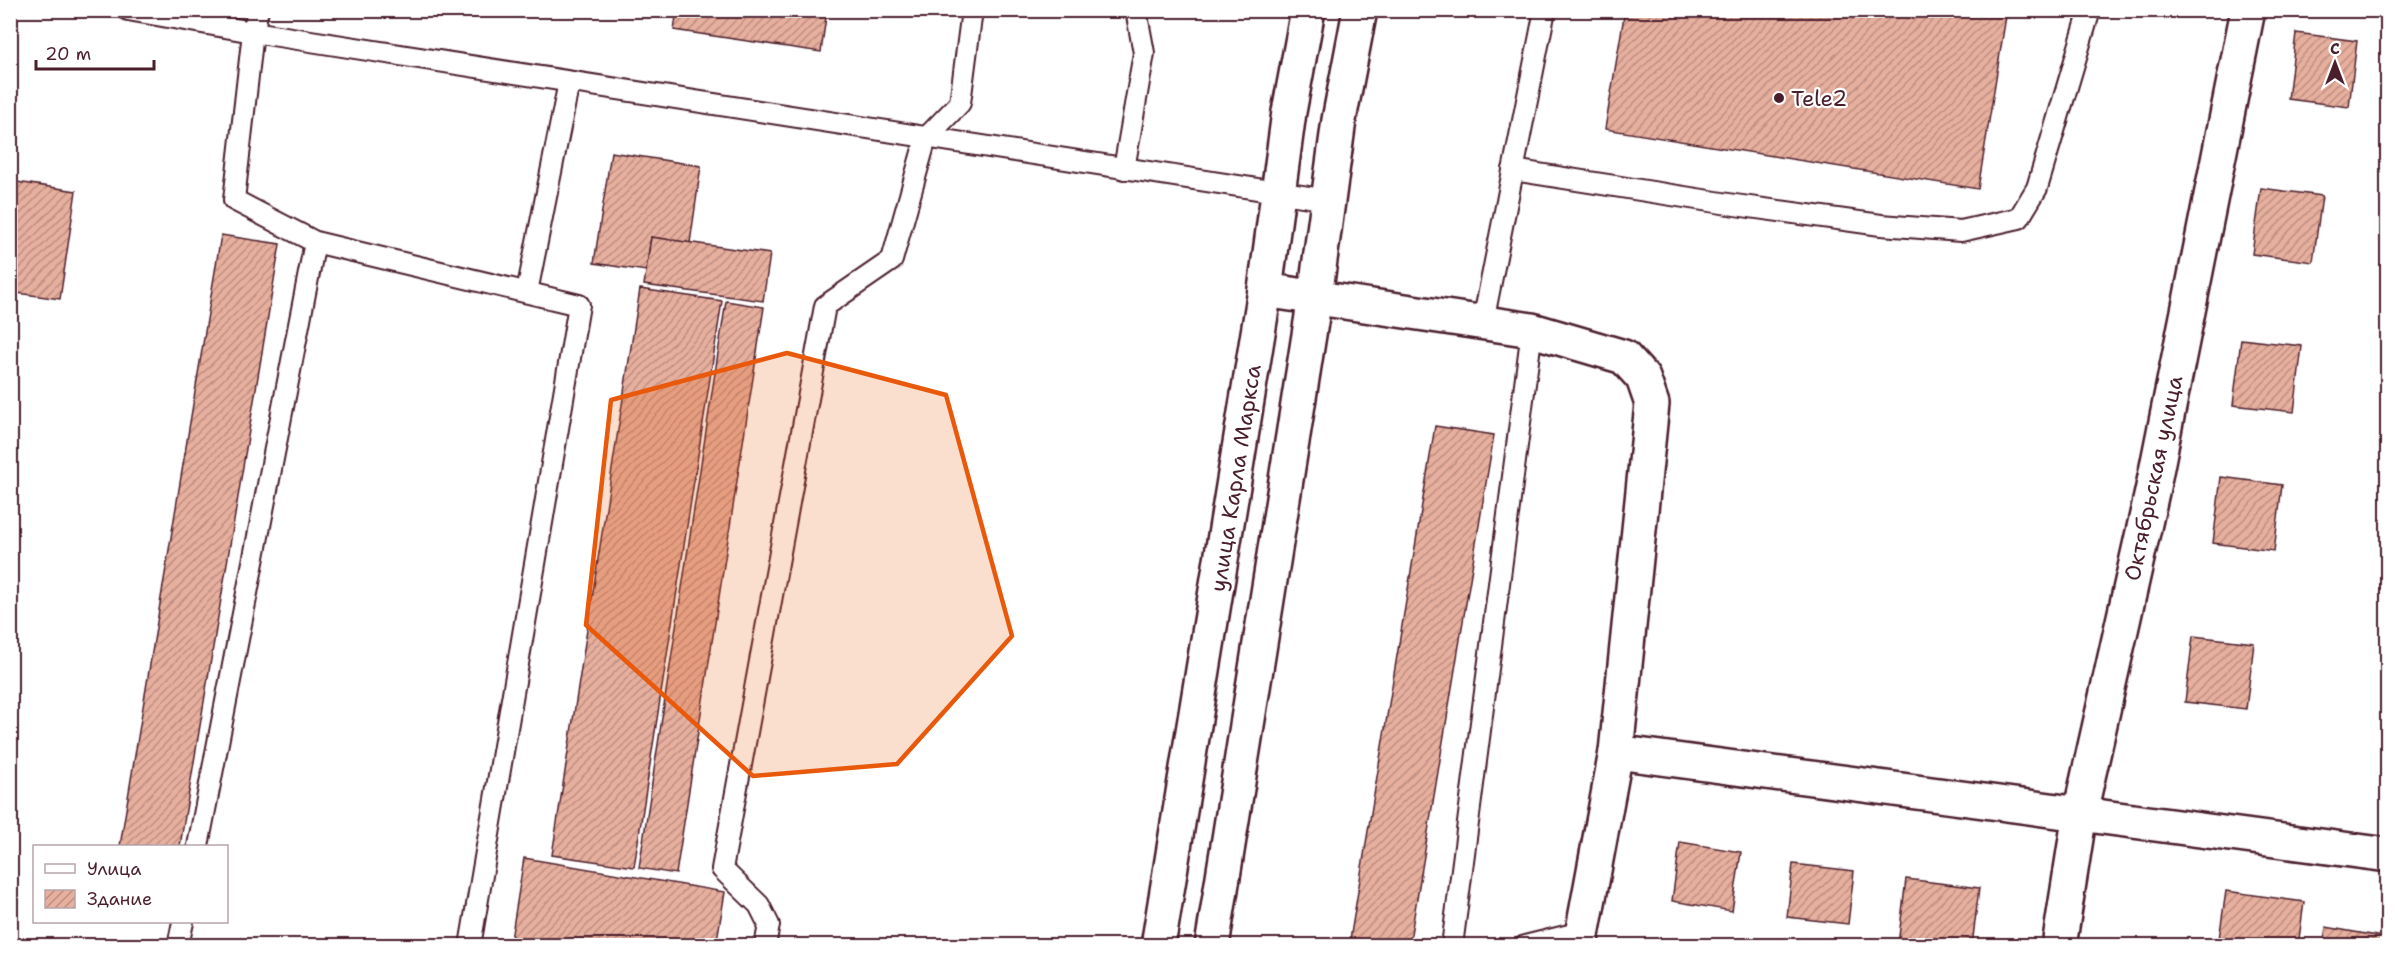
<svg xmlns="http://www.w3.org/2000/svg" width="2398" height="956" font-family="'Shantell Sans',sans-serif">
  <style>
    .building { fill: url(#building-hatch); stroke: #4a1f2b; stroke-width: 1.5 }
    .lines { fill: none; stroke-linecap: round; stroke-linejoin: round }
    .service-casing { stroke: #4a1f2b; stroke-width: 24 }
    .minor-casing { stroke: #4a1f2b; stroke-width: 38 }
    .primary-casing { stroke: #4a1f2b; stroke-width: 38 }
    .service { stroke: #fff; stroke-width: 20 }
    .minor { stroke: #fff; stroke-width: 33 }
    .primary { stroke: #fff; stroke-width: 33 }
    .marked { fill: #e8590c; fill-opacity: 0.2; stroke: #e8590c; stroke-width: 4.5; stroke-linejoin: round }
    .poi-dot { fill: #4a1f2b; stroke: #fff; stroke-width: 2 }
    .labels { text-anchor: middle; stroke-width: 4.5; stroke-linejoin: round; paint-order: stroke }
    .poi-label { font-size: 22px; fill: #4a1f2b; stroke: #fff; text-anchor: start }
    .street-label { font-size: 22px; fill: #4a1f2b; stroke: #fff }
  </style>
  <defs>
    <pattern id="building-hatch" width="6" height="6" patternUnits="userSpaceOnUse" patternTransform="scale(1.5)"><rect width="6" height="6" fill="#e7af9e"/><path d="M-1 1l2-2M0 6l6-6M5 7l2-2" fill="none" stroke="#bd8e81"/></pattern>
  </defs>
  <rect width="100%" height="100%" fill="#fff"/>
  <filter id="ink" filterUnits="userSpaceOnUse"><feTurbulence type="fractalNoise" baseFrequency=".0167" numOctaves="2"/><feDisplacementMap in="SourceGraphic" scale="12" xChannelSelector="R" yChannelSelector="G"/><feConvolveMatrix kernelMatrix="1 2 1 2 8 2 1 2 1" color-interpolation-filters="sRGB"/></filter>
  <g filter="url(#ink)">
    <!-- building -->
    <g class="building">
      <polygon points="677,10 827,10 821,52 674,30"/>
      <polygon points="1625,10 2007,10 1978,189 1605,129"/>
      <polygon points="2296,33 2357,41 2349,107 2288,99"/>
      <polygon points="10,109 17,110 10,155"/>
      <polygon points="611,152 701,166 690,243 651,237 646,271 594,263"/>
      <polygon points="10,181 76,191 60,299 10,292"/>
      <polygon points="2261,188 2322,196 2313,262 2252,254"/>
      <polygon points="221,235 280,244 180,846 120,846"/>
      <polygon points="651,237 770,254 763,301 644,285"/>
      <polygon points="640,289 722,301 634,867 552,855"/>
      <polygon points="726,301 764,307 676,874 639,868"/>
      <polygon points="2241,339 2302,346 2294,412 2233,405"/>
      <polygon points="1435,426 1494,435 1409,946 1349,946"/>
      <polygon points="2221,477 2282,485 2274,551 2213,543"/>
      <polygon points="2193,636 2254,643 2246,709 2185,702"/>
      <polygon points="1680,842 1741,852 1732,911 1672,901"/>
      <polygon points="524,858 725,892 716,946 510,946"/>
      <polygon points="1793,864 1854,871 1848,924 1787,917"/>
      <polygon points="1906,879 1979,888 1972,946 1898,945"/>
      <polygon points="2226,891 2304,902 2298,946 2218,946"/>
      <polygon points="2326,927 2388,938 2388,946 2323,946"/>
    </g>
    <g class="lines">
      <defs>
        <g id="service">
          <polyline points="128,10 253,32 258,10"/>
          <polyline points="1124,169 1144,53 1136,10"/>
          <polyline points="1513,170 1735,205 1881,225 1961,231 2019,218 2037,188 2090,10"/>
          <polyline points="315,242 234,200 253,32 1328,200"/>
          <polyline points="527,292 569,82"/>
          <polyline points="1483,322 1545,10"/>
          <polyline points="198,846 315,242 579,305 470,946"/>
          <polyline points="178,946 183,922"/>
          <polyline points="765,946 769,925 759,905 722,869 825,306 892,260 926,138 960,103 972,10"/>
          <polyline points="1452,946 1532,330"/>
          <polyline points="1525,946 1582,932"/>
        </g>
        <g id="minor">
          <polyline points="1265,290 1532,330 1624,357 1643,378 1652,404 1616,752 1580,946"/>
          <polyline points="1616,752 2388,855"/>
          <polyline points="2059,946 2080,813 2152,492 2248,10"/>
        </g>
        <g id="primary">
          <polyline points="1158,946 1265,290 1289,112 1308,10"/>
          <polyline points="1212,946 1315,297 1339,120 1360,10"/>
        </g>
      </defs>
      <!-- service casing -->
      <use href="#service" class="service-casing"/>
      <!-- minor casing -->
      <use href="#minor" class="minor-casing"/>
      <!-- primary casing -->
      <use href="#primary" class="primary-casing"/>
      <!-- service -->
      <use href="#service" class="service"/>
      <!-- minor -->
      <use href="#minor" class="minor"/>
      <!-- primary -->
      <use href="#primary" class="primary"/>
    </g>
  </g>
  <!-- marked area -->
  <path class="marked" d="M787,353l159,42 66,241 -115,128 -144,12 -167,-151 25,-225z"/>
  <!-- markers -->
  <circle class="poi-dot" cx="1779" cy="98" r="6"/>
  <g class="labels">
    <!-- poi labels -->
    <g class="poi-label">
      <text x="1791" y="106">Tele2</text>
    </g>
    <!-- street labels -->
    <g class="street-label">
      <text transform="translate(1235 478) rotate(-81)" y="8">улица Карла Маркса</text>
      <text transform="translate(2153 478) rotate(-78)" y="8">Октябрьская улица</text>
    </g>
  </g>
  <!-- margin -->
  <rect width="2398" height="956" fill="none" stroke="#fff" stroke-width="36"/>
  <rect x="18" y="18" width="2362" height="920" fill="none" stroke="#4a1f2b" stroke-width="2" filter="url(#ink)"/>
  <!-- legend -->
  <rect x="33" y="845" width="195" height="78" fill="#ffffff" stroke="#b7a5aa" stroke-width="1.5"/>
  <rect x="45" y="864" width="30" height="9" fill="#ffffff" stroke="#b7a5aa" stroke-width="1.5"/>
  <text x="87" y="875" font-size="18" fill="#4a1f2b">Улица</text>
  <rect x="45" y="890" width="30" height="18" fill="url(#building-hatch)" stroke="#b7a5aa" stroke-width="1.5"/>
  <text x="87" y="905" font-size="18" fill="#4a1f2b">Здание</text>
  <!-- north arrow -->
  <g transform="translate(2335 63)" stroke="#ffffff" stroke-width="4.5" paint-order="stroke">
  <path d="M0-4.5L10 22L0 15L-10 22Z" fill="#4a1f2b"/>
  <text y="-9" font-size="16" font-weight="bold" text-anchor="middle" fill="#4a1f2b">С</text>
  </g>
  <!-- scale -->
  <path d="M36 60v9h118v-9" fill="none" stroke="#4a1f2b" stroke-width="3"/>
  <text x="45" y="60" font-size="18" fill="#4a1f2b" stroke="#ffffff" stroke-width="4.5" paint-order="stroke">20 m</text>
</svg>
